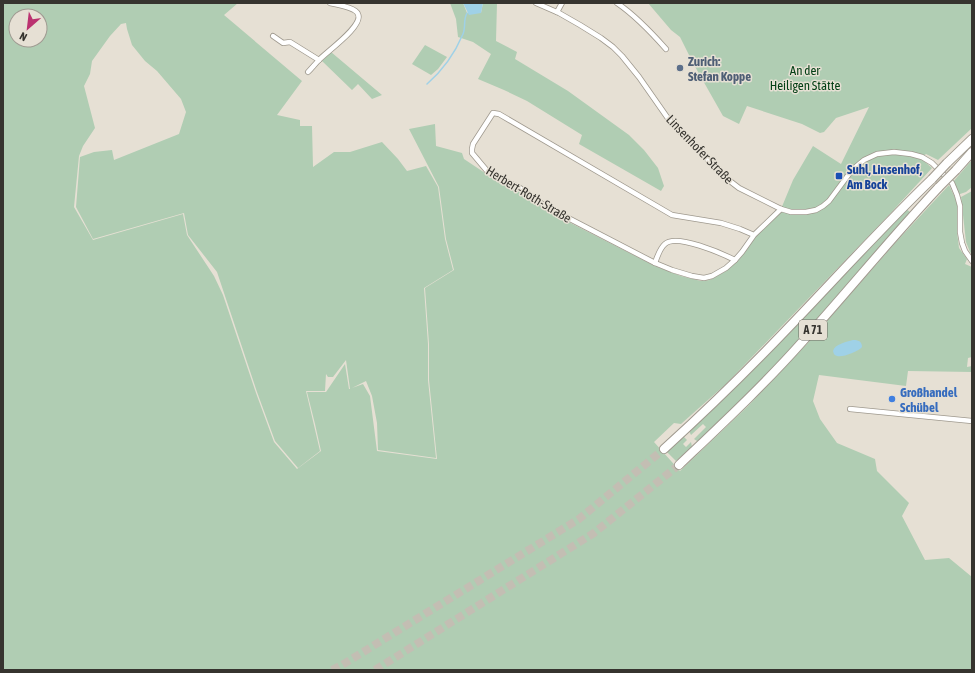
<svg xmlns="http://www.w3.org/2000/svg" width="975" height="673" font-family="'Asap Condensed',sans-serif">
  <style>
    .green { fill: #b0cdb3; fill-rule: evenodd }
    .water { fill: #9fd1e7 }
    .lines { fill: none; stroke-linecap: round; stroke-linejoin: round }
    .stream { stroke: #9fd1e7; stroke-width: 1.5 }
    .motorway-tunnel { stroke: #c3beb3; stroke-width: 8; stroke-dasharray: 8 4; stroke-linecap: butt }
    .minor-casing { stroke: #9f998e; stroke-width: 6 }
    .motorway-casing { stroke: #9f998e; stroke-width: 10 }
    .minor { stroke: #fff; stroke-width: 4.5 }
    .motorway { stroke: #fff; stroke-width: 8 }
    .motorway-bridge-casing { stroke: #9f998e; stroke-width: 10; stroke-linecap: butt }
    .motorway-bridge { stroke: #fff; stroke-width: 8 }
    .service-dot { fill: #5c6f8a; stroke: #e6e0d4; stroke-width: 1.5 }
    .transit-dot { fill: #1a4fb4; stroke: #e6e0d4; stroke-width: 1.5 }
    .shop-dot { fill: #3f7fe0; stroke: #e6e0d4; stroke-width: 1.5 }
    .labels { text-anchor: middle; stroke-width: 3; stroke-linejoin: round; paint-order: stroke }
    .shield { fill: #e6e0d4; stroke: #6b6860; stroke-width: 1 }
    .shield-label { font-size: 12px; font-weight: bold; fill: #36342f }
    .service-label { font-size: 13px; font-weight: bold; fill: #4e5e75; stroke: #e6e0d4; text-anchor: start }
    .park-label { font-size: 13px; fill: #044016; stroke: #e6e0d4 }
    .street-label { font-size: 13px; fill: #36342f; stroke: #e6e0d4 }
    .transit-label { font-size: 13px; font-weight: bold; fill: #164399; stroke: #e6e0d4; text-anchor: start }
    .shop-label { font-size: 13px; font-weight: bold; fill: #366cbe; stroke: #e6e0d4; text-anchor: start }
  </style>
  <rect width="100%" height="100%" fill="#e6e0d4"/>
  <!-- green -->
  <g class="green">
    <path d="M3,3h235l-14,12 78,66 -25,34 23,5v6h12l1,41 21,-15h16l32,-10 16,17 9,12 19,-5 12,21 7,52 8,31 -29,18 4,56v36l8,78 -58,-8 -1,-27 -5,-27 -6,-15 -14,7 11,-4 7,12 7,55 60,8 -8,-79v-36l-4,-56 29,-18 -8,-31 -7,-52 -30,-58 26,-5 1,22 26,7 2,6 30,20 12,5 16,9 23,17 110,56 26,10 20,5 9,-1 16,-9v-3l28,-33 27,-26 12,-29 20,-34 28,18 28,-57 -33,11 -12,14 -4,1 -18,-9 -55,-18 -8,18 -16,-8 -30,-53 -13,-26 -9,-7 -23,-27h324v125l-34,32 -12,-6 -4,3 2,4 8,7 -44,48 -162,168 -45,40 -7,-1 -20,19 26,29 67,-64 25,-26 35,-37 89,-102 53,-57 8,17v30l2,16 8,11 -2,5 7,3v90l-4,1 -1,9 5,-1v6l-64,-1 -2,15 -87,-11 -6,26 7,18 17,24 38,16 2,12 32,32 -7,13 23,44 24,-2 23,19v93h-969zM16,16h24v24h-24zM126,23l1,6 5,16 13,16 12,10 24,28 5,13 -7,22 -65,26 -2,-10 -18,2 -14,5 -4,50 17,32 91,-26 4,22 29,37 40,120 18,49 23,27 22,-17 -14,-60h19l1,-17 2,3h5l13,-17 4,29h-1l-4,-25 -19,28h-19l8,32 6,27 -24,18 -23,-27 -18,-49 -33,-98 -9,-19 -27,-41 -4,-21 -90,26 -19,-33 5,-51 4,-10 12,-18 -11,-42 6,-12 2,-13 18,-25 11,-12z"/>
    <polygon points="450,3 463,3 467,13 481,13 483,3 497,3 496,41 517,52 515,59 568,91 629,135 644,150 658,168 664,186 661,191 579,144 582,135 527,101 504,90 478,79 491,54 473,42 458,37 456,19"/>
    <polygon points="425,45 447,57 438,69 431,75 412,64"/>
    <polygon points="331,52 382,95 372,99 358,84 352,90 322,61"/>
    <polygon points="972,160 972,187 966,192 957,195 952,183"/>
    <polygon points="972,191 972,255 970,252 966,242 961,197"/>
    <polygon points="906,209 910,212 800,338 765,376 740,402 699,441 697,441 694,439 706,427 703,424 691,435 689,431"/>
    <polygon points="683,436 687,440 683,444 686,447 691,442 692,447 676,461 666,451"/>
  </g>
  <!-- water -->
  <g class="water">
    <polygon points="463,3 483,3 481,13 469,15"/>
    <path d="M853,340c5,0 9,1 9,7 -3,4 -20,11 -25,9 -3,-1 -3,-2 -4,-5 2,-7 13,-9 20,-11z"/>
  </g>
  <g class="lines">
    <!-- stream -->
    <path class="stream" d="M427,84c15,-13 28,-31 36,-50 3,-7 0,-14 4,-21"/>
    <!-- motorway-tunnel -->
    <g class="motorway-tunnel">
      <polyline points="332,670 342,665 579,519 664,449"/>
      <polyline points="375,670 594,533 679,465"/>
    </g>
    <defs>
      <g id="minor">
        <polyline points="536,3 559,13 580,25 601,38 613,47 622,56 639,77 667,117 681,133 726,178 739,188 781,209 791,212 806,212 816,210 823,206 829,201 852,170 864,160 877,154 894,152 911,154 922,157 932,163 952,183 957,195 960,206 960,232 962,243 965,251 972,261"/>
        <path d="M617,3c19,13 34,29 49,46"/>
        <polyline points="557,12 562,3"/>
        <polyline points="273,36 283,43 290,42 319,60"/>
        <path d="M308,72c4,-4 7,-8 11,-12 7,-8 45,-34 39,-46 -3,-7 -21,-9 -28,-11"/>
        <polyline points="754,235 740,229 721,223 672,215 499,114 493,113 473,144 472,149 472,153 488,172 495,176 520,188 545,206 655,263 672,270 692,276 704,278 712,276 726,268 735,260 742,252 754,235 781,209"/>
        <path d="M655,263c2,-6 5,-15 10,-19 11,-11 58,10 70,16"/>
        <polyline points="850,409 972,421"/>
      </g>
      <g id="motorway">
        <polyline points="947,163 972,139"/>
        <polyline points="956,170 972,152"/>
        <path d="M664,449c44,-40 86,-81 126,-123 47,-49 93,-100 142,-147"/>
        <path d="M679,465c42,-40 85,-80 124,-124 46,-51 89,-104 136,-154"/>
      </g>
    </defs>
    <!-- minor casing -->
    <use href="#minor" class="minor-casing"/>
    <!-- motorway casing -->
    <use href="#motorway" class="motorway-casing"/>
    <!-- minor -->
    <use href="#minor" class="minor"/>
    <!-- motorway -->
    <use href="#motorway" class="motorway"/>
    <defs>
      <g id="motorway-bridge">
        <polyline points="932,179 947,163"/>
        <polyline points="939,187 956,170"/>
      </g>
    </defs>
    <!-- motorway-bridge casing -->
    <use href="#motorway-bridge" class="motorway-bridge-casing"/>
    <!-- motorway-bridge -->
    <use href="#motorway-bridge" class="motorway-bridge"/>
  </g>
  <!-- markers -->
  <circle class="service-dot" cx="680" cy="68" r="4"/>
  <rect class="transit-dot" x="835" y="172" width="8" height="8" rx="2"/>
  <circle class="shop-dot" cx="892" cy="399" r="4"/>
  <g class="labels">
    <!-- shield labels -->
    <rect class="shield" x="799" y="320" width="28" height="20" rx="3"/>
    <g class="shield-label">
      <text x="813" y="334">A 71</text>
    </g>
    <!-- service labels -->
    <g class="service-label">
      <text x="688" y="66">Zurich:<tspan x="688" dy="15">Stefan Koppe</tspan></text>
    </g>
    <!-- park labels -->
    <g class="park-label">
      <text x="805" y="75">An der<tspan x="805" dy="15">Heiligen Stätte</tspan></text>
    </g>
    <!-- street labels -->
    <g class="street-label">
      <text transform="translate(700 149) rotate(46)" y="5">Linsenhofer Straße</text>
      <text transform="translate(529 194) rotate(31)" y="5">Herbert-Roth-Straße</text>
    </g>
    <!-- transit labels -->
    <g class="transit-label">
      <text x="847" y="174">Suhl, Linsenhof,<tspan x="847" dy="15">Am Bock</tspan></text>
    </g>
    <!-- shop labels -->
    <g class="shop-label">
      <text x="900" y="397">Großhandel<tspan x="900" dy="15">Schübel</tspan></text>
    </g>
  </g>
  <!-- border -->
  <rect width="975" height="673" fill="none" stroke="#36342f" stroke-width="8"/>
  <!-- north arrow -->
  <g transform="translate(28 28) rotate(208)"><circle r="19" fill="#e6e0d4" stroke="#a09b92"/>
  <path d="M0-3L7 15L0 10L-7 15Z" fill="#bb3270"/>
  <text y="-6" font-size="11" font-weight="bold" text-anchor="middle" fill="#36342f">N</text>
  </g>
</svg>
